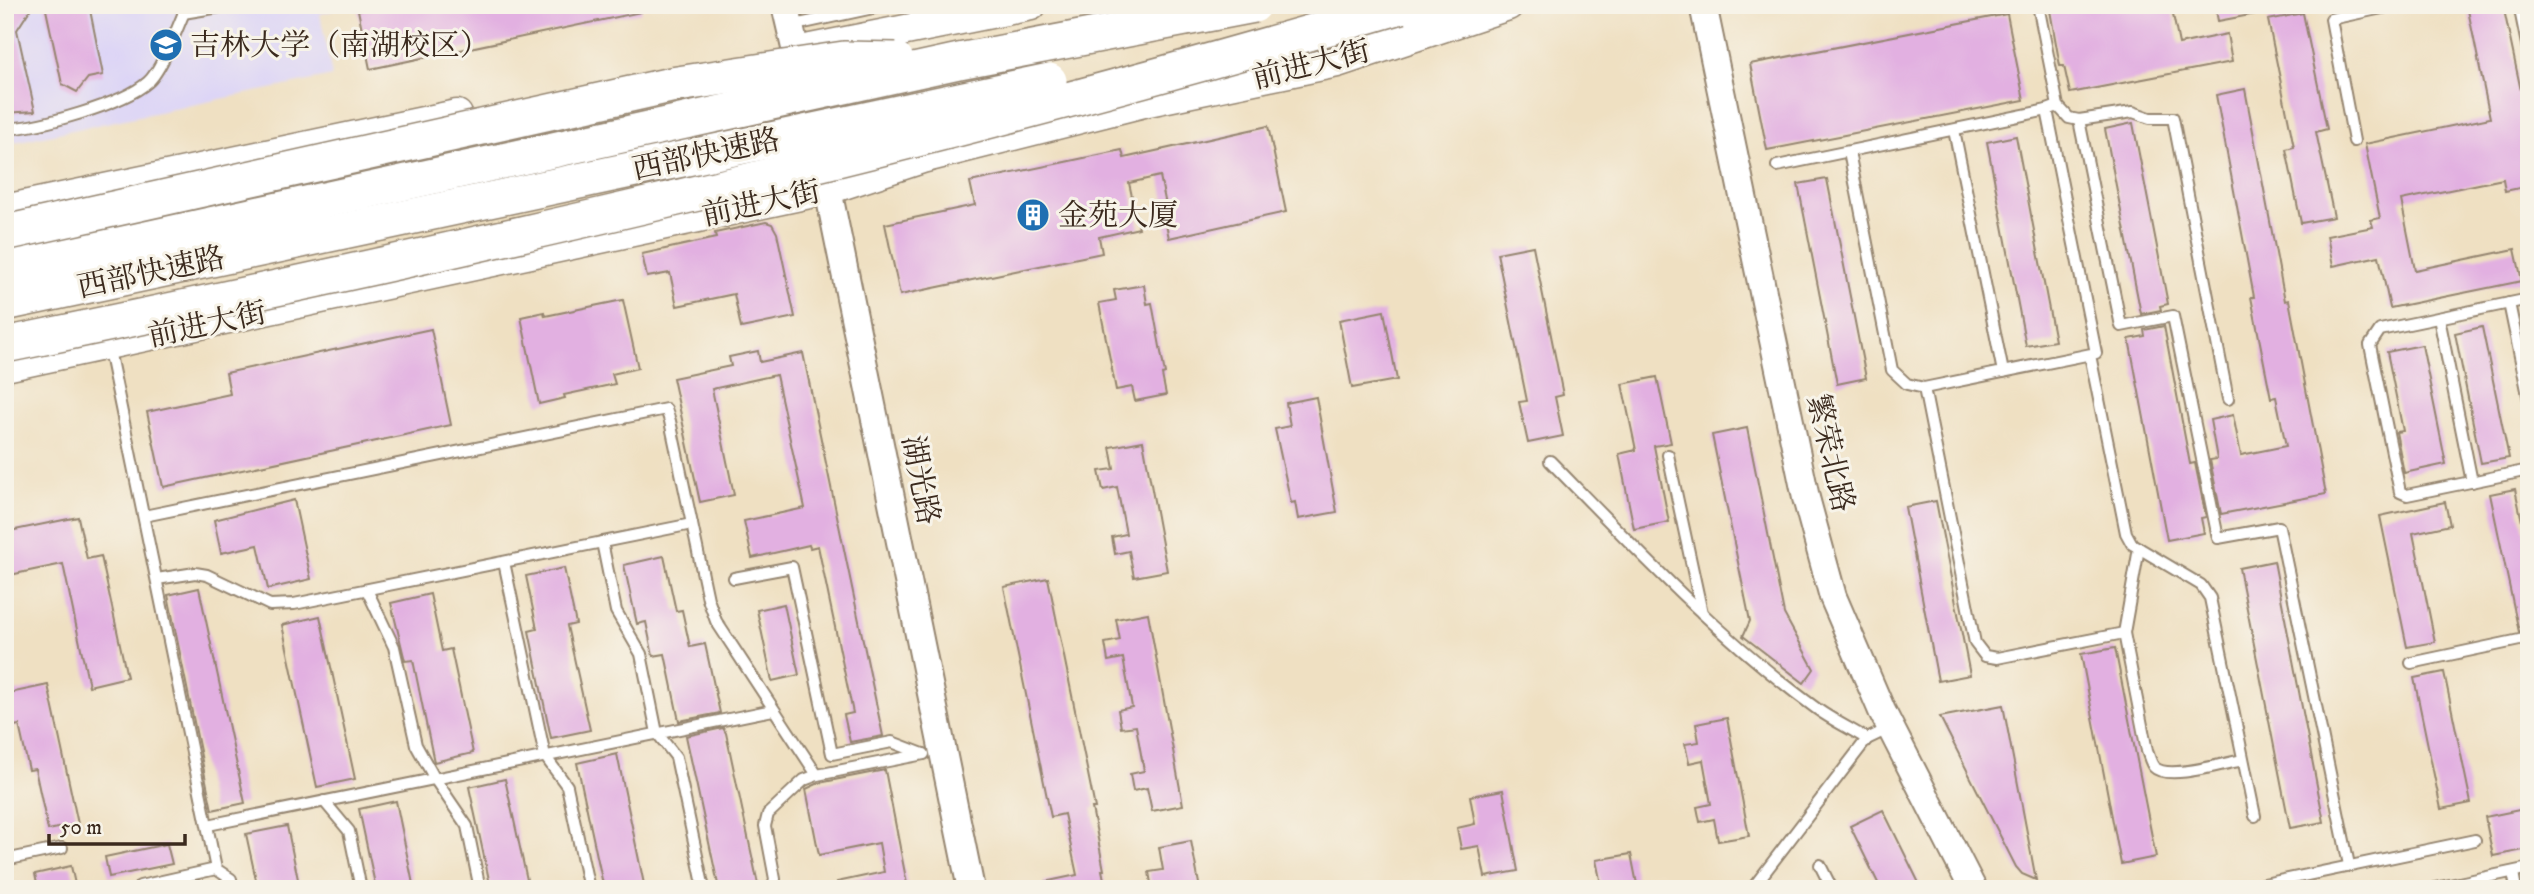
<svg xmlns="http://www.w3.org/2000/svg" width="2534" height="894" font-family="'IM FELL DW Pica','Noto Serif SC',serif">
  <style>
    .built { fill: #ddd5f6 }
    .building { fill: #e2b0e1 }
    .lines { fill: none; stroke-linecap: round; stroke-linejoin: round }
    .service-casing { stroke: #958570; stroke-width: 14 }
    .tertiary-casing { stroke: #958570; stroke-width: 30 }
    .secondary-casing { stroke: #958570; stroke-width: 33 }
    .primary-casing { stroke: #958570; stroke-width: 37 }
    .service { stroke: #fff; stroke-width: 10 }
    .tertiary { stroke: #fff; stroke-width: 26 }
    .secondary { stroke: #fff; stroke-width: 30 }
    .primary { stroke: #fff; stroke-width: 33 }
    .trunk-bridge-casing { stroke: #958570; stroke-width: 38; stroke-linecap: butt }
    .trunk-bridge { stroke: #fff; stroke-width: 35 }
    .labels { text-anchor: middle; stroke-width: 6; stroke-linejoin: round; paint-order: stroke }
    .poi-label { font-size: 30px; fill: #3b2a1e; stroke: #f7f3e8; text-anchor: start }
    .street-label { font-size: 30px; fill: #3b2a1e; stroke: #f7f3e8 }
  </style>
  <rect width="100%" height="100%" fill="#f7f3e8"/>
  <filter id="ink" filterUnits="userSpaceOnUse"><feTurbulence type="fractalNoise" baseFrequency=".0143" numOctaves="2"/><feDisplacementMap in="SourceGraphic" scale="14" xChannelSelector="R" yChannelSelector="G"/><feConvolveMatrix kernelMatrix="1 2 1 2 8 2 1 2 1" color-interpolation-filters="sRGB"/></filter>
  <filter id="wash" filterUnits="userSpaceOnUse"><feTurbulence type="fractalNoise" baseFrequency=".00686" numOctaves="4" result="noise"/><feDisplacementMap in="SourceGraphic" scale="28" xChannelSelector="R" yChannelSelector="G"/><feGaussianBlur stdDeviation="1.57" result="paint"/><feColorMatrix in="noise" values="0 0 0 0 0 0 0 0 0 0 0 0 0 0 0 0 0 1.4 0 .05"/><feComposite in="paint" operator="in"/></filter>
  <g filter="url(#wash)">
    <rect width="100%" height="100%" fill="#efe0c2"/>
    <!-- built -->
    <polygon class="built" points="5,5 353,5 320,14 332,76 5,144"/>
    <g id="blocks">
      <!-- building -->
      <g class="building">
        <polygon points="5,5 33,5 17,30 35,111 5,113"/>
        <polygon points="45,5 89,5 103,75 88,78 77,92 62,84"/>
        <polygon points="382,5 641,5 641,12 370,69 358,10"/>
        <polygon points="2049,5 2171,5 2179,44 2227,34 2232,62 2070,93 2064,66 2060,66"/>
        <polygon points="2215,5 2260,5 2261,13 2218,21"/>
        <polygon points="2467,5 2503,5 2529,129 2529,186 2505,191 2503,179 2401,200 2415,270 2515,249 2522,281 2390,308 2379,256 2333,266 2327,236 2373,227 2371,220 2380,218 2365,144 2490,118"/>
        <polygon points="2303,13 2327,129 2316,132 2334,217 2301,223 2286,149 2294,147 2268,20"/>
        <polygon points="2007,14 2024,100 1767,150 1750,64"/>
        <polygon points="2245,89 2285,301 2289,300 2326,494 2221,514 2210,460 2217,459 2210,420 2233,415 2241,455 2286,446 2276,397 2271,398 2251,297 2254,297 2216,95"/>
        <polygon points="2133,123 2168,304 2160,306 2161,310 2141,314 2105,129"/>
        <polygon points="1268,126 1286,212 1169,238 1164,215 1168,215 1160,176 1129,183 1139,228 1099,237 1102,253 900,295 885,224 975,205 970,182 1122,150 1124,158"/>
        <polygon points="2016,136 2055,341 2026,346 1987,142"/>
        <polygon points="1827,179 1866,378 1837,384 1798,184"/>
        <polygon points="766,222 772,224 777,233 795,317 741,328 734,294 677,306 670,273 647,277 642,254 716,238 715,233"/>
        <polygon points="1533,246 1563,395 1555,397 1563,436 1528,443 1519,402 1527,401 1497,253"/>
        <polygon points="1144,285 1147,304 1152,303 1165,374 1162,375 1166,395 1135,401 1132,387 1116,390 1099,303 1116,300 1114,290"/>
        <polygon points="623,300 638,368 612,374 615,384 564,395 565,398 539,404 521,317 544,312 545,316"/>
        <polygon points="1384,311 1397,380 1352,388 1339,320"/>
        <polygon points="2164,326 2190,464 2195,463 2206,517 2201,518 2204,533 2167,540 2129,339 2145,336 2144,330"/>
        <polygon points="2482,327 2509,458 2481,463 2455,333"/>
        <polygon points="431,329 451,425 163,487 147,412 230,394 226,373"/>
        <polygon points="2422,345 2446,464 2404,473 2396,432 2403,431 2387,352"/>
        <polygon points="758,351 760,362 803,353 883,736 850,742 844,715 853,713 818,546 810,548 809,545 752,558 744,521 805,508 776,375 712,389 734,495 700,502 673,378 731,366 729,357"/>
        <polygon points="1657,377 1671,443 1654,446 1669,522 1634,529 1619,454 1636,450 1622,384"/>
        <polygon points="1316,397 1337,512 1298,519 1295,502 1291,503 1275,429 1290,426 1286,403"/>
        <polygon points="1747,428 1784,614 1814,669 1804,683 1743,636 1750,621 1712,435"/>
        <polygon points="1143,441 1167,571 1134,577 1129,551 1115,554 1112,537 1126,534 1117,487 1103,490 1099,471 1114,469 1110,447"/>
        <polygon points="2515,489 2529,554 2529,630 2519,632 2490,494"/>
        <polygon points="294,500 311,579 268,589 258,545 221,553 214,520"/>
        <polygon points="1936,501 1970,675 1938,681 1905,507"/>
        <polygon points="2445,502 2450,525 2413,533 2435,642 2407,647 2380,516"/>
        <polygon points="78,517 87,559 101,556 127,677 89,686 63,564 5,576 5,532"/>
        <polygon points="664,556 676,611 682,610 690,647 705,644 720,713 679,721 665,654 653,656 646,622 637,624 624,565"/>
        <polygon points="2274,561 2324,822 2290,828 2239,568"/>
        <polygon points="564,568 576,624 567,626 590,730 551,738 529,631 537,629 526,576"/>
        <polygon points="1048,578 1095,808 1092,808 1104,870 1102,870 1106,889 1045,889 1044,882 1077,875 1064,814 1051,817 1004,587"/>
        <polygon points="199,588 245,803 212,810 168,595"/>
        <polygon points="430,594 442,651 451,649 473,753 434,762 413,660 405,661 391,603"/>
        <polygon points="784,604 799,675 772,681 757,610"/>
        <polygon points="1148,613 1183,805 1152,811 1147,788 1133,791 1130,774 1144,771 1136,726 1121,728 1118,710 1132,707 1123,658 1108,661 1105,643 1120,640 1116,619"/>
        <polygon points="320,616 355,779 317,787 282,625"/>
        <polygon points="2115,648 2156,857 2121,864 2081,654"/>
        <polygon points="2444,672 2471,803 2441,809 2414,678"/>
        <polygon points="48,685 78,824 48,830 35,769 29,770 19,725 5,728 5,694"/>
        <polygon points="2003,705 2036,880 2022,874 2016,867 1940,717"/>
        <polygon points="1727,718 1749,836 1718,841 1714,819 1700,822 1697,807 1711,804 1703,760 1689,763 1685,744 1699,742 1696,724"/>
        <polygon points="723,728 726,733 759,889 719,889 686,736"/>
        <polygon points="617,754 645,889 604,889 577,763"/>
        <polygon points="885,770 908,889 838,889 837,882 884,872 879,843 819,855 806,789 819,783"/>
        <polygon points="505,779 529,889 491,889 469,787"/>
        <polygon points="1503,790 1518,871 1485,877 1479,846 1461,849 1457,828 1475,824 1470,796"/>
        <polygon points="396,801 414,889 376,889 359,809"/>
        <polygon points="2529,808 2529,849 2493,856 2485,817"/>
        <polygon points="1883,810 1922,889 1881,889 1850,826"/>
        <polygon points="287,826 300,889 258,889 246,834"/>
        <polygon points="1191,841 1200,889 1166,889 1166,886 1152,889 1149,872 1163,870 1159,847"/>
        <polygon points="167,844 172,864 109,877 105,857"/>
        <polygon points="1631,854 1638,889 1602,889 1596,860"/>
        <polygon points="71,866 76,889 38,889 35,874"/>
      </g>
    </g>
  </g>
  <g filter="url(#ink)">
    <use href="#blocks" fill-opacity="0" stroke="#958570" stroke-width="2"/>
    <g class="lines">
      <defs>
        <g id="service">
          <polyline points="2038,5 2058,106 2069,118 2079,120 2133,112 2150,118 2173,118 2228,399"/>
          <polyline points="2519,5 2529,54"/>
          <polyline points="183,13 232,5"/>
          <polyline points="790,26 887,5"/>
          <path d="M2058,106l-11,4 49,243 -172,35 51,255 10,13 12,2 127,-25 23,118c2,5 4,13 7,16 13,14 71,-4 89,-7"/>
          <polyline points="2079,120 2121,326 2173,316 2218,538 2279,527 2349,865"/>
          <path d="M5,129c35,-2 117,-24 143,-47 14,-12 31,-58 39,-77"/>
          <polyline points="1954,130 2003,372"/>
          <polyline points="2354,141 2331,19 2396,5"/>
          <polyline points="1849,152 1892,370 1907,384 1924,388"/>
          <polyline points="1777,166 2047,110"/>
          <polyline points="2529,299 2380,330 2370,345 2400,492 2407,495 2529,470"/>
          <polyline points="2509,303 2529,400"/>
          <polyline points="2439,318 2472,482"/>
          <polyline points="108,345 216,869 140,886 141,889"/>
          <polyline points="2090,355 2126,533 2132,544 2201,585 2210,598 2255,816"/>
          <polyline points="1668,455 1702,613"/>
          <path d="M1550,461c85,87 168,176 267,248 15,11 34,20 50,30"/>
          <polyline points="144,516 666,409 670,421 708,599 716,621 817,775"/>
          <polyline points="602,542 616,611 641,654 657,733 676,757 704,889"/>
          <polyline points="504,562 545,756 567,786 589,889"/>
          <polyline points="734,578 792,567 832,754 892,742 923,754"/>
          <polyline points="157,579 195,573 207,575 270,605 294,604 692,524"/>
          <polyline points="367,590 394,647 416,745 435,779 467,826 480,889"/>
          <polyline points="2124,633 2139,548"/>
          <polyline points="2411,663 2529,638"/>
          <polyline points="324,801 349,831 361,889"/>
          <polyline points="208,825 773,710"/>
          <polyline points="5,860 62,848"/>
          <polyline points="1820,865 1832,889"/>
          <polyline points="216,869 231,879 233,889"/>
          <polyline points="2513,872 2516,889"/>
          <polyline points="772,889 775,879 765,826 768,814 804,780 817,775 924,754"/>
          <polyline points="1752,889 1867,739 1890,728"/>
          <polyline points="2240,889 2475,840"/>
          <polyline points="2431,889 2529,868"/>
        </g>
        <g id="tertiary">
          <polyline points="785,5 803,82"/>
          <polyline points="1703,5 1806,498 1833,597 1882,711 1973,889"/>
          <polyline points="824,170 971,889"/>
        </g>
        <g id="secondary">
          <polyline points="811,49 1031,5"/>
          <polyline points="5,210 457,115"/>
          <polyline points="5,366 828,189 922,158 1148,101 1337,62 1508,5"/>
        </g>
        <polyline id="primary" points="1369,24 1478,5"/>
      </defs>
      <!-- service casing -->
      <use href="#service" class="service-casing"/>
      <!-- tertiary casing -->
      <use href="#tertiary" class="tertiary-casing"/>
      <!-- secondary casing -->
      <use href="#secondary" class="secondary-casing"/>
      <!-- primary casing -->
      <use href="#primary" class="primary-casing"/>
      <!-- service -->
      <use href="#service" class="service"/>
      <!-- tertiary -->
      <use href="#tertiary" class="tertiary"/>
      <!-- secondary -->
      <use href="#secondary" class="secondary"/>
      <!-- primary -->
      <use href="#primary" class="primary"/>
      <defs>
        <g id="trunk-bridge">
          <polyline points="5,233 671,85 844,59 896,60"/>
          <polyline points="5,270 959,61 1254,5"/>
          <polyline points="5,303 1049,81"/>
          <path d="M5,345c469,-96 937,-202 1396,-339"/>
        </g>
      </defs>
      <!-- trunk-bridge casing -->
      <use href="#trunk-bridge" class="trunk-bridge-casing"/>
      <!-- trunk-bridge -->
      <use href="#trunk-bridge" class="trunk-bridge"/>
    </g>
  </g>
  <!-- icons -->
  <defs>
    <symbol id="university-disc" viewBox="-11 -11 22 22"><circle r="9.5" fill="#1f6fb2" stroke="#f7f3e8"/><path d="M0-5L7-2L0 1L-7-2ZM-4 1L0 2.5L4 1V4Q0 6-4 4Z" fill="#fff"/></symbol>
    <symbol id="building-disc" viewBox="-11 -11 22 22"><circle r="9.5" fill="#1f6fb2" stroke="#f7f3e8"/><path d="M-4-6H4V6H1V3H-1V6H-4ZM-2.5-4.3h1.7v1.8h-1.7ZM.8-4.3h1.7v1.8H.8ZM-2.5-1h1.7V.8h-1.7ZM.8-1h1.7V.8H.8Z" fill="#fff"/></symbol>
  </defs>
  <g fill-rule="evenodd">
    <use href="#university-disc" x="147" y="26" width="38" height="38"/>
    <use href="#building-disc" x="1014" y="196" width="38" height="38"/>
  </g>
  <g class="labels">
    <!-- poi labels -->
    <g class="poi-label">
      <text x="190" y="55">吉林大学（南湖校区）</text>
      <text x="1058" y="225">金苑大厦</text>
    </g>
    <!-- street labels -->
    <g class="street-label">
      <text transform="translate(1311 64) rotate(-14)" y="10">前进大街</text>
      <text transform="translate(706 154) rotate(-12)" y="10">西部快速路</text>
      <text transform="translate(761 203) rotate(-12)" y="10">前进大街</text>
      <text transform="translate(151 272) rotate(-12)" y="10">西部快速路</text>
      <text transform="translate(207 324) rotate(-12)" y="10">前进大街</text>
      <text transform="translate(1831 453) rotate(77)" y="10">繁荣北路</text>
      <text transform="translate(921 480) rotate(79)" y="10">湖光路</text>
    </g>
  </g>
  <!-- margin -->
  <rect width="2534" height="894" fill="none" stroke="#f7f3e8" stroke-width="28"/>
  <!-- scale -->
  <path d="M49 834v10h136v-10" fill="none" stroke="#3b2a1e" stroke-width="3.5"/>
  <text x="60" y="834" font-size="21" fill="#3b2a1e" stroke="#f7f3e8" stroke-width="5" paint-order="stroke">50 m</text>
</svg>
